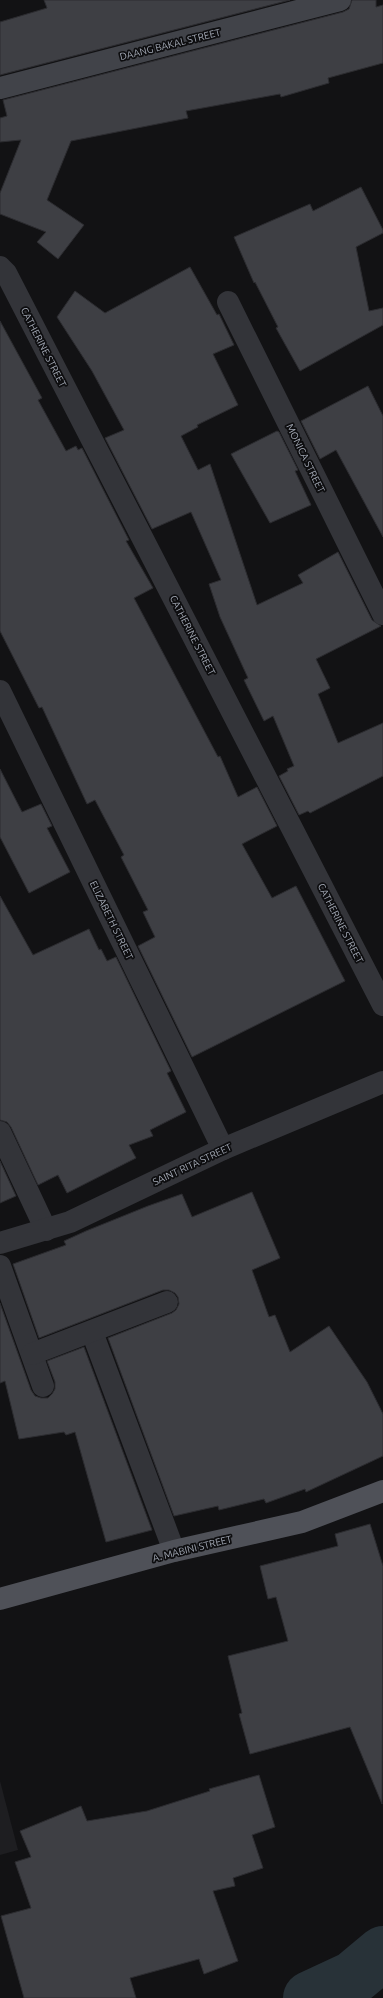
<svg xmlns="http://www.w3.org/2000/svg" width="383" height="1998" font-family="Ubuntu,sans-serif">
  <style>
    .built { fill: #1e1e21 }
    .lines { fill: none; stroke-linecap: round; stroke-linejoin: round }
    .river { stroke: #283238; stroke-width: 54 }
    .building { fill: #3e3f44; stroke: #2c2c30 }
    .street { stroke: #333439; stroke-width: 22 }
    .secondary { stroke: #414349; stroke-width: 22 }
    .primary { stroke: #4f5158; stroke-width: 22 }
    .labels { text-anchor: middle; stroke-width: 3.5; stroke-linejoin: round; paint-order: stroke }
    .street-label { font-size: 10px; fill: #a3a9b5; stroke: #0d0d0f }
  </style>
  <rect width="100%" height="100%" fill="#121214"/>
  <!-- built -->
  <polygon class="built" points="0,1781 18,1850 0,1855"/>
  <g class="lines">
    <!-- river -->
    <polyline class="river" points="310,1998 353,1978 383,1953"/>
  </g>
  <!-- building -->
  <g class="building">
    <polygon points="44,0 290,0 0,75 0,22 47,8"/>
    <polygon points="352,0 376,0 376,7 383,5 383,63 328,78 329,83 281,97 280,94 186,111 188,118 71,141 47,200 84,225 58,259 37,242 46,232 0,214 0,193 21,140 0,142 0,118 7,116 3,100 343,12 349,9"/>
    <polygon points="361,187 383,230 383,233 356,247 369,311 383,308 383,325 300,371 276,328 278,327 255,282 254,283 234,237 310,204 313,211"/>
    <polygon points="190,267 217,315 219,314 234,345 213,354 238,405 197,425 198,427 181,436 198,470 210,464 257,605 303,583 298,575 338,552 372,620 381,626 316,659 330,688 318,694 338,743 383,723 383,776 310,813 308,811 299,815 279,776 288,771 287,769 294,766 273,716 264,721 244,680 248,678 220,617 209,584 221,580 191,512 152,529 105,438 124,430 92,371 57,317 75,291 105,313"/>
    <polygon points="0,321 42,398 38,400 66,451 76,446 78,450 82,448 129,540 126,541 153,588 134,598 218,757 220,756 238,797 257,787 277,826 242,844 272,898 296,886 345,981 192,1057 138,946 155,937 143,912 148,910 121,857 124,855 95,800 87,804 42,707 39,708 0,631"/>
    <polygon points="368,386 383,416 383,537 336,450 320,459 301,421"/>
    <polygon points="277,431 279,432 298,470 295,471 311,505 270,523 231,454"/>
    <polygon points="0,769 22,812 41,804 52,826 47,828 70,872 29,893 0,837"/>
    <polygon points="0,896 33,955 89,929 99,950 101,949 107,961 116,957 171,1071 167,1073 186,1112 150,1130 153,1136 129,1145 136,1158 67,1193 58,1175 38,1185 11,1127 7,1122 0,1120"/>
    <polygon points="0,1161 16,1196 0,1203"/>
    <polygon points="252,1192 280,1258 252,1270 269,1317 275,1315 290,1352 329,1326 367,1382 383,1414 383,1456 306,1492 305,1489 266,1503 264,1499 219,1510 218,1506 174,1516 108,1338 172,1313 176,1310 179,1304 178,1297 175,1293 169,1290 163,1290 39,1338 13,1264 66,1245 64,1241 86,1231 148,1206 182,1194 192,1217"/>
    <polygon points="0,1303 31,1390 35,1396 41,1398 48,1398 52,1394 55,1389 55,1382 47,1361 84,1347 152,1530 106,1542 75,1432 66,1435 64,1432 19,1439 5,1381 0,1383"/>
    <polygon points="370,1524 383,1566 382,1804 350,1727 250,1754 239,1714 242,1713 228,1656 288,1641 276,1597 268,1599 260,1566 338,1546 335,1534"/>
    <polygon points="259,1775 275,1827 252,1835 263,1868 233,1878 235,1886 213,1891 238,1961 204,1974 199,1959 130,1978 136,1998 24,1998 1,1916 31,1908 15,1862 31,1857 20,1831 81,1806 87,1821 147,1811 210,1791 209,1789"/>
  </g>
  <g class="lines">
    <!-- street -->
    <g class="street">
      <polyline points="0,267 6,273 383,1005"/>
      <polyline points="228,302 383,614"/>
      <polyline points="0,691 223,1149"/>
      <polyline points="0,1132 46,1230"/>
      <polyline points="0,1243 70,1222 223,1149 383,1082"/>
      <polyline points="0,1266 43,1386"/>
      <polyline points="92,1332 174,1551"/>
      <polyline points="32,1354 167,1302"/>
    </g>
    <!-- secondary -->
    <polyline class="secondary" points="0,88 340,0"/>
    <!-- primary -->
    <polyline class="primary" points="0,1599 174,1551 302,1522 383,1491"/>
  </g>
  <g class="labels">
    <!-- street labels -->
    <g class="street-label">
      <text transform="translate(170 44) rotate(-14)" y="4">DAANG BAKAL STREET</text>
      <text transform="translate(44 347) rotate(63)" y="4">CATHERINE STREET</text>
      <text transform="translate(306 458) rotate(64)" y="4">MONICA STREET</text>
      <text transform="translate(193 635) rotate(63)" y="4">CATHERINE STREET</text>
      <text transform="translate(112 920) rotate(64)" y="4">ELIZABETH STREET</text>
      <text transform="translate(341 923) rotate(63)" y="4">CATHERINE STREET</text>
      <text transform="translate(192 1164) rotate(-25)" y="4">SAINT RITA STREET</text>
      <text transform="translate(192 1548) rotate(-14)" y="4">A. MABINI STREET</text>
    </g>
  </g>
</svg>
